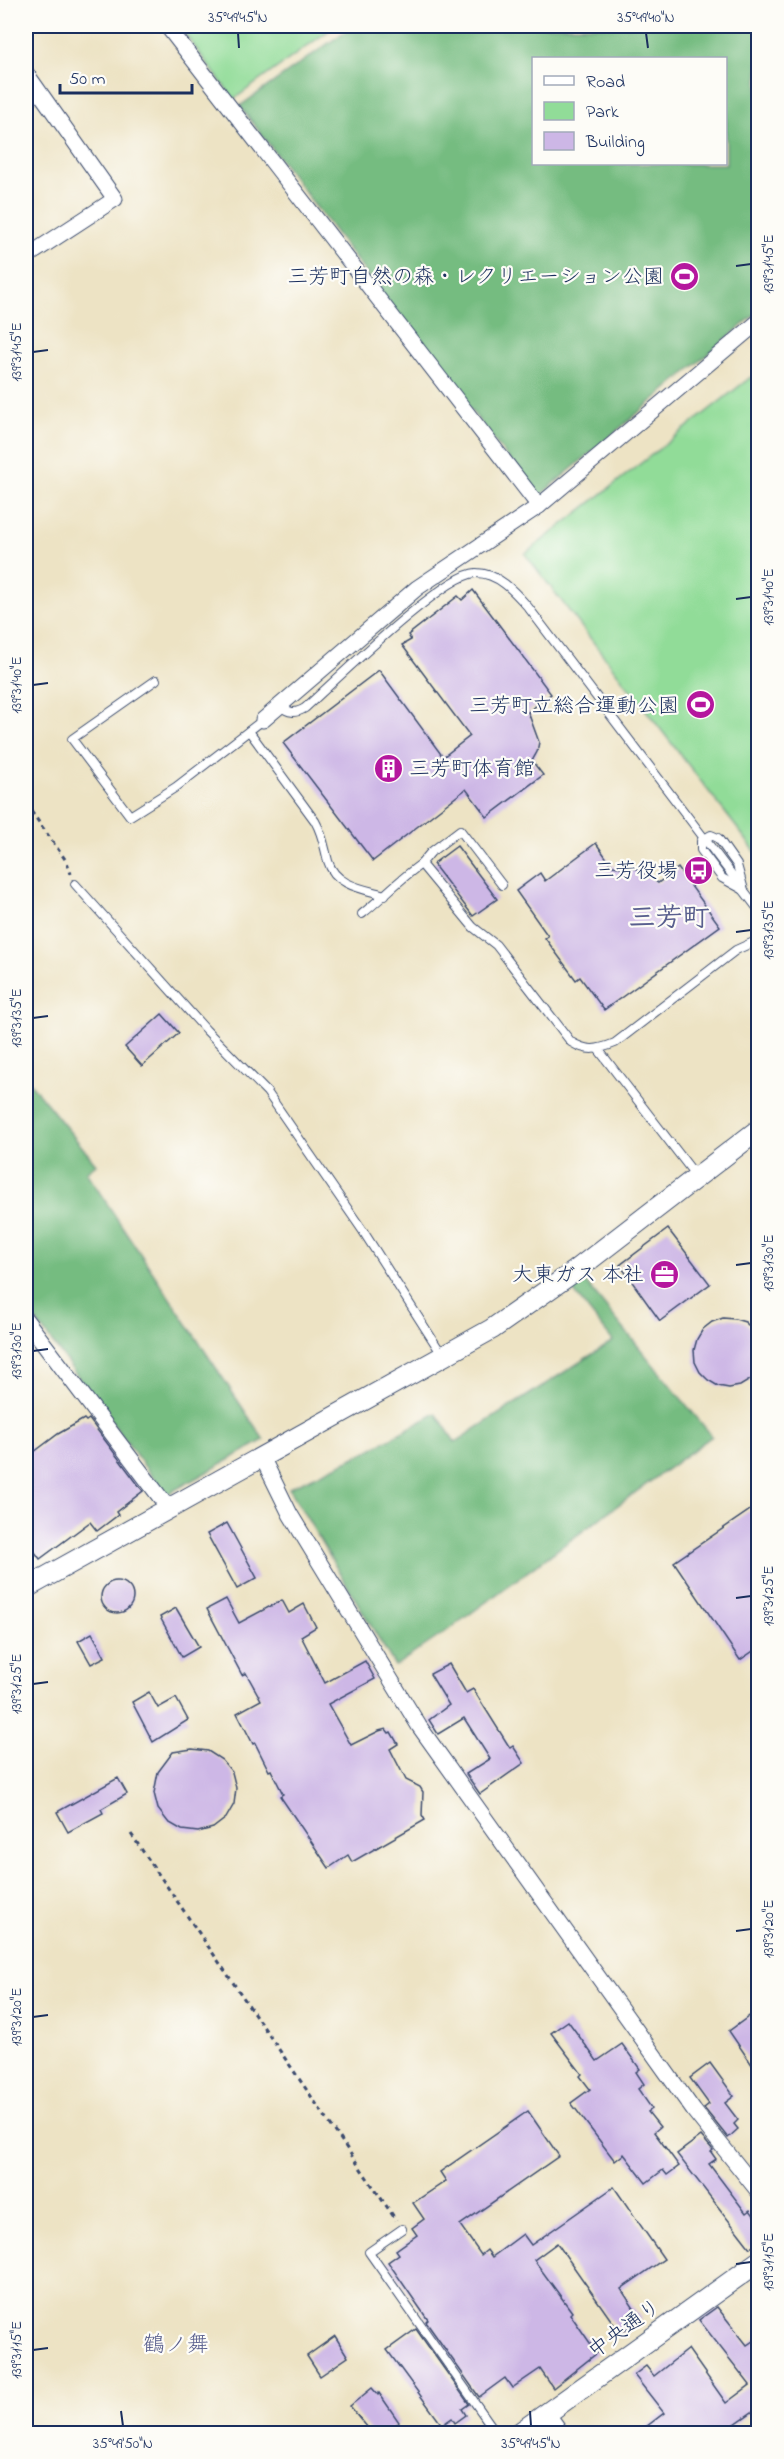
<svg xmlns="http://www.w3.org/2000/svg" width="784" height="2459" font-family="'Indie Flower','Klee One',sans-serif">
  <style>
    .green { fill: #91dc98; stroke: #56867b; stroke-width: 1.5 }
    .forest { fill: #74bc80; stroke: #48766f; stroke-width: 1.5; fill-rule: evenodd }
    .building { fill: #cdb7e6 }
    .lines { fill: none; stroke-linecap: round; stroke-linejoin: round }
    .service-casing { stroke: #3a4a6d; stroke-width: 10 }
    .minor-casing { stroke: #3a4a6d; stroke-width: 17 }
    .tertiary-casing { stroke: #3a4a6d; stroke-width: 22 }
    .path { stroke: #3a4a6d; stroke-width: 3; stroke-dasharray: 4.5 4.5; stroke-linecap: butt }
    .service { stroke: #fff; stroke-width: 8 }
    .minor { stroke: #fff; stroke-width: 15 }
    .tertiary { stroke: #fff; stroke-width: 20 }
    .ticks { fill: none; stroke: #1b2f5e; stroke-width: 2 }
    .labels { text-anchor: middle; stroke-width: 4.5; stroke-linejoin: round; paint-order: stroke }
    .poi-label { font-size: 21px; fill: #1b2f5e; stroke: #fdfcf7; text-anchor: end }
    .street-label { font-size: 21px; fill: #1b2f5e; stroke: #fdfcf7 }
    .neighbourhood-label { font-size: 22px; fill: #595f8e; stroke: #fdfcf7 }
    .district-label { font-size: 27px; font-weight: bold; fill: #595f8e; stroke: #fdfcf7 }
    .neatline { fill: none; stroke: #1b2f5e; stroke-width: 2 }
    .ticks-label { font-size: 15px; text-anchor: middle; fill: #1b2f5e }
  </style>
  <rect width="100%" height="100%" fill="#fdfcf7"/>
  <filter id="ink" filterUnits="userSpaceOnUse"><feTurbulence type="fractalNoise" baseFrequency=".0167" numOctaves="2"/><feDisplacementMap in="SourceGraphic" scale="12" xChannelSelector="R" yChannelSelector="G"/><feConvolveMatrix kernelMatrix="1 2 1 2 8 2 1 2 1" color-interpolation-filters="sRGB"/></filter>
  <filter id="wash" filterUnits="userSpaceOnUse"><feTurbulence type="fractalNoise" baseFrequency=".008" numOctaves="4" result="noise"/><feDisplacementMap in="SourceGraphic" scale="24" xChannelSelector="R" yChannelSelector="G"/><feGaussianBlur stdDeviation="1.35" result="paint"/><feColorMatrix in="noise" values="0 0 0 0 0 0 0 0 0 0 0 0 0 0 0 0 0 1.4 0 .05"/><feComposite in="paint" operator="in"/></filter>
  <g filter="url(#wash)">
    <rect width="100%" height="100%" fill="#ede3c4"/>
    <!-- green -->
    <g class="green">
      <polygon points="179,26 335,26 234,99"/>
      <polygon points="751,377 758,387 758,855 525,554"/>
    </g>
    <!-- forest -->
    <g class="forest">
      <path d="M353,26h405v286l-220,185 -139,-180 -159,-211zM534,58h192v106h-192z"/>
      <polygon points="26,1078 96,1164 86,1172 264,1440 166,1495 26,1307"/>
      <polygon points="582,1278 712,1436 444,1633 395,1666 289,1488 364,1453 436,1413 455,1442 613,1341 570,1287"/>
    </g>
    <g id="blocks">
      <!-- building -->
      <g class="building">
        <polygon points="473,590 551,694 528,712 539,742 537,752 532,761 543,775 487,817 466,789 373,861 283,743 379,670 443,757 470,736 402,645 411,640 408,635 458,596 462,600"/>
        <polygon points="596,843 612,866 639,869 658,883 678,868 720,926 604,1010 580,977 576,980 545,938 548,936 516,891 540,873 545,881"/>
        <polygon points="457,846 497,899 473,916 433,864"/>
        <polygon points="162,1014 179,1033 142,1066 125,1047"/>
        <polygon points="668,1229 710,1284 660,1321 620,1265"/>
        <polygon points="723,1318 735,1319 745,1322 759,1336 759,1371 750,1380 740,1386 729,1388 718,1386 708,1380 700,1372 695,1362 694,1350 697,1339 703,1329 712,1322"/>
        <polygon points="84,1419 86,1421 89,1419 143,1491 116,1512 118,1515 97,1531 90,1522 40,1559 26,1540 26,1440 34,1452 58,1434"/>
        <polygon points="759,1504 759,1647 740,1660 674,1562"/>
        <polygon points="227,1523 257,1578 237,1589 207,1534"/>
        <circle cx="117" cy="1597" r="16"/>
        <polygon points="226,1599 239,1623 282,1600 289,1613 304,1604 316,1627 301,1636 325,1683 365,1661 375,1679 328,1704 351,1745 379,1731 386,1729 389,1733 391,1732 398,1744 390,1749 406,1780 420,1787 423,1792 422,1815 425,1820 352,1862 348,1855 329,1868 280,1796 283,1794 271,1770 269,1771 255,1743 253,1744 237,1713 261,1700 246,1673 242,1675 207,1609"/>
        <polygon points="176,1608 199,1647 182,1657 160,1617"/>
        <polygon points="92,1633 105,1657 91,1664 78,1641"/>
        <polygon points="449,1664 466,1693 473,1689 510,1748 513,1746 524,1763 480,1794 466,1774 490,1759 464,1718 438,1734 429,1720 449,1705 430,1674"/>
        <polygon points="149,1692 158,1708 176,1698 188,1720 153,1742 132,1702"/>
        <polygon points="192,1749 208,1751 222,1760 232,1772 236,1788 234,1804 226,1818 213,1828 198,1832 182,1830 168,1822 158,1809 154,1793 158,1772 173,1752"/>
        <polygon points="118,1778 127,1794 101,1809 103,1813 68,1832 57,1812"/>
        <polygon points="759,2009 759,2075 729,2031"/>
        <polygon points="568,2021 597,2061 622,2044 640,2069 636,2072 644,2084 638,2089 652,2109 648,2112 660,2127 654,2132 679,2166 667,2175 663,2170 646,2183 624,2154 615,2161 571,2103 590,2089 580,2076 582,2074 551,2033"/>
        <polygon points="710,2063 734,2096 725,2103 738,2120 734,2124 738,2129 728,2138 704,2108 709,2104 690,2078"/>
        <polygon points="528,2111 559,2156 460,2225 481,2255 487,2250 492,2257 523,2234 531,2245 614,2187 664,2259 621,2289 641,2319 620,2333 557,2243 534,2260 572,2312 570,2314 597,2353 553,2388 540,2369 512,2388 505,2378 479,2397 426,2322 428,2320 388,2262 399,2254 396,2250 417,2235 412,2228 424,2219 413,2203 446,2181 440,2172"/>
        <polygon points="701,2136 713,2150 711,2152 716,2159 709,2164 746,2213 750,2210 759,2222 759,2242 750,2248 677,2154"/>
        <polygon points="717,2307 747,2345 759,2337 759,2407 722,2433 638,2433 664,2413 634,2375 646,2366 654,2376 688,2349 726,2403 750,2385 699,2320"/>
        <polygon points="416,2329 469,2404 462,2409 466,2415 455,2423 452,2418 442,2425 387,2350"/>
        <polygon points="335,2336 348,2357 320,2376 307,2356"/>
        <polygon points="372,2388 378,2395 379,2393 399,2422 385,2433 372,2433 350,2406"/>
      </g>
    </g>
  </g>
  <g filter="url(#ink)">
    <use href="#blocks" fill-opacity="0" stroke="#3a4a6d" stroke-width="1.5"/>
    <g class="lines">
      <defs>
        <g id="service">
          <polyline points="156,680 72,739 130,816 176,787 263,720"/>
          <path d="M280,706c9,7 15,8 25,2 28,-25 140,-135 171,-135 22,0 38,18 52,34l230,302"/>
          <path d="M249,731l66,90c8,14 9,25 13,40 7,25 36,28 57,34"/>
          <polygon points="711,835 718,838 737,865 744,890 722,878 701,850 701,841"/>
          <polyline points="421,864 431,852 460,830 502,885"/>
          <polyline points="75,884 206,1030 267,1092 363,1231 443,1356"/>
          <path d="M362,914c20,-16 38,-35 59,-50l52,63 23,18 75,97c16,10 27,8 44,1l121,-93 22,-10"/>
          <polyline points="598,1049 696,1176"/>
          <polyline points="402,2229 369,2252 497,2434"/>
        </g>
        <g id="minor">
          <polyline points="167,26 539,506"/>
          <polyline points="26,73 115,199 26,257"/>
          <polyline points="263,720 417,588 539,506 758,322"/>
          <polyline points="26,1320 169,1509"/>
          <polyline points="262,1457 290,1514 419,1726 694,2111 758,2191"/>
          <polyline points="547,2413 562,2434"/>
        </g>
        <g id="tertiary">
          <polyline points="26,1588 492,1329 575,1271 758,1130"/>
          <polyline points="518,2434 758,2262"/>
        </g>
      </defs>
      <!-- service casing -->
      <use href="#service" class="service-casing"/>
      <!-- minor casing -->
      <use href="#minor" class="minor-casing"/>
      <!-- tertiary casing -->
      <use href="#tertiary" class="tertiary-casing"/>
      <!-- path -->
      <g class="path">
        <polyline points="26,804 67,862 71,874"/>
        <polyline points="131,1834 396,2220"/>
      </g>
      <!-- service -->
      <use href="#service" class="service"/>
      <!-- minor -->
      <use href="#minor" class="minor"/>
      <!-- tertiary -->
      <use href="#tertiary" class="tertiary"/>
    </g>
  </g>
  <!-- ticks -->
  <path class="ticks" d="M238,33l1,15M646,33l2,15M736,266l15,-2M33,352l15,-2M736,599l15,-2M33,685l15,-2M736,932l15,-2M33,1018l15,-2M736,1265l15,-2M33,1351l15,-2M736,1598l15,-2M33,1684l15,-2M736,1931l15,-2M33,2017l15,-2M736,2264l15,-2M33,2350l15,-2M121,2411l2,15M530,2411l1,15"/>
  <!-- icons -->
  <defs>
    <symbol id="stadium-disc" viewBox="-11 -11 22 22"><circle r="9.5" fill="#b5179e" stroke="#fdfcf7"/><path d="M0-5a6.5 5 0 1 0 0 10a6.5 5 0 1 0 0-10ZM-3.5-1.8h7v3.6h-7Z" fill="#fff"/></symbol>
    <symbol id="building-disc" viewBox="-11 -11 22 22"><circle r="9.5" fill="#b5179e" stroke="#fdfcf7"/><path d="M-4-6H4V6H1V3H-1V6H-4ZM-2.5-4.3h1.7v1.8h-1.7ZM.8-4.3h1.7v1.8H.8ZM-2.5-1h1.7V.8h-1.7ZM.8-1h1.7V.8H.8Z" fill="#fff"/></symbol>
    <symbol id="bus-disc" viewBox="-11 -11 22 22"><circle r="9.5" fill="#b5179e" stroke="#fdfcf7"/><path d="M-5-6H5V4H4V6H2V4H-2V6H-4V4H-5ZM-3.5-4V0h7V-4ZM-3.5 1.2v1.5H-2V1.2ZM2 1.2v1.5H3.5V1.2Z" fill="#fff"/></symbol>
    <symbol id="office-disc" viewBox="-11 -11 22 22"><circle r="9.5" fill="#b5179e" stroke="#fdfcf7"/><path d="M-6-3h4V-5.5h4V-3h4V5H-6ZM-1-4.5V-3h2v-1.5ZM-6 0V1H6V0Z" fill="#fff"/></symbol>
  </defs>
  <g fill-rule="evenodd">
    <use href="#stadium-disc" x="668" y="260" width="33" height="33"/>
    <use href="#stadium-disc" x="684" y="688" width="33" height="33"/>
    <use href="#building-disc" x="372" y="752" width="33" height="33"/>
    <use href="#bus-disc" x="682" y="854" width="33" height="33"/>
    <use href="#office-disc" x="648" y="1258" width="33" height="33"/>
  </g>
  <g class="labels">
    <!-- poi labels -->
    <g class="poi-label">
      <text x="664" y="283">三芳町自然の森・レクリエーション公園</text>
      <text x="679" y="712">三芳町立総合運動公園</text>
      <text x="409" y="775" text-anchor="start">三芳町体育館</text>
      <text x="678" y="877">三芳役場</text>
      <text x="644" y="1281">大東ガス 本社</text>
    </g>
    <!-- street labels -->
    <g class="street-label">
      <text transform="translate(624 2328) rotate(-36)" y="7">中央通り</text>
    </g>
    <!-- neighbourhood labels -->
    <g class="neighbourhood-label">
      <text x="176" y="2351">鶴ノ舞</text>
    </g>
    <!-- district labels -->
    <g class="district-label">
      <text x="669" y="926">三芳町</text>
    </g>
  </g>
  <!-- margin -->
  <rect width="784" height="2459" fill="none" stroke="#fdfcf7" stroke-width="66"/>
  <!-- legend -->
  <rect x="532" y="57" width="195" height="108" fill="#fdfcf7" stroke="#a3aaba" stroke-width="1.5"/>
  <rect x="544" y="76" width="30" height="9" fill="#ffffff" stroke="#a3aaba" stroke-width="1.5"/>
  <text x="586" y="87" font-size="18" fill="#1b2f5e">Road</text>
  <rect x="544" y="102" width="30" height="18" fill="#91dc98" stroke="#a3aaba" stroke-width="1.5"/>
  <text x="586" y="117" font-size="18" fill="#1b2f5e">Park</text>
  <rect x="544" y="132" width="30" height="18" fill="#cdb7e6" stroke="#a3aaba" stroke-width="1.5"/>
  <text x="586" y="147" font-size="18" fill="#1b2f5e">Building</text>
  <!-- scale -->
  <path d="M60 84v9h132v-9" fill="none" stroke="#1b2f5e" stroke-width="3"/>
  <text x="69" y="84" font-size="18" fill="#1b2f5e" stroke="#fdfcf7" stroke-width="4.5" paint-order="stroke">50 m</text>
  <rect x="33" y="33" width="718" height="2393" class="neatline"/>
  <g class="ticks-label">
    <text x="238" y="22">35°49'45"N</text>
    <text x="646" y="22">35°49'40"N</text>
    <text transform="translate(768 264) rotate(-90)" y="5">139°31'45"E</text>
    <text transform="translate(16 352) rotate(-90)" y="5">139°31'45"E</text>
    <text transform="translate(768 597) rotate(-90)" y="5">139°31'40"E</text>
    <text transform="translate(16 685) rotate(-90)" y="5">139°31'40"E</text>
    <text transform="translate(768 930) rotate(-90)" y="5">139°31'35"E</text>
    <text transform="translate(16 1018) rotate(-90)" y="5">139°31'35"E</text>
    <text transform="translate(768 1263) rotate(-90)" y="5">139°31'30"E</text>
    <text transform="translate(16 1351) rotate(-90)" y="5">139°31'30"E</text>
    <text transform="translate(768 1596) rotate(-90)" y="5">139°31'25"E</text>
    <text transform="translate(16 1684) rotate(-90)" y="5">139°31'25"E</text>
    <text transform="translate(768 1929) rotate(-90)" y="5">139°31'20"E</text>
    <text transform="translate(16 2017) rotate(-90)" y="5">139°31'20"E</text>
    <text transform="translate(768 2262) rotate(-90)" y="5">139°31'15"E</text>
    <text transform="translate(16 2350) rotate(-90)" y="5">139°31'15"E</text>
    <text x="123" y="2448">35°49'50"N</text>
    <text x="531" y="2448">35°49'45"N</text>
  </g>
</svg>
